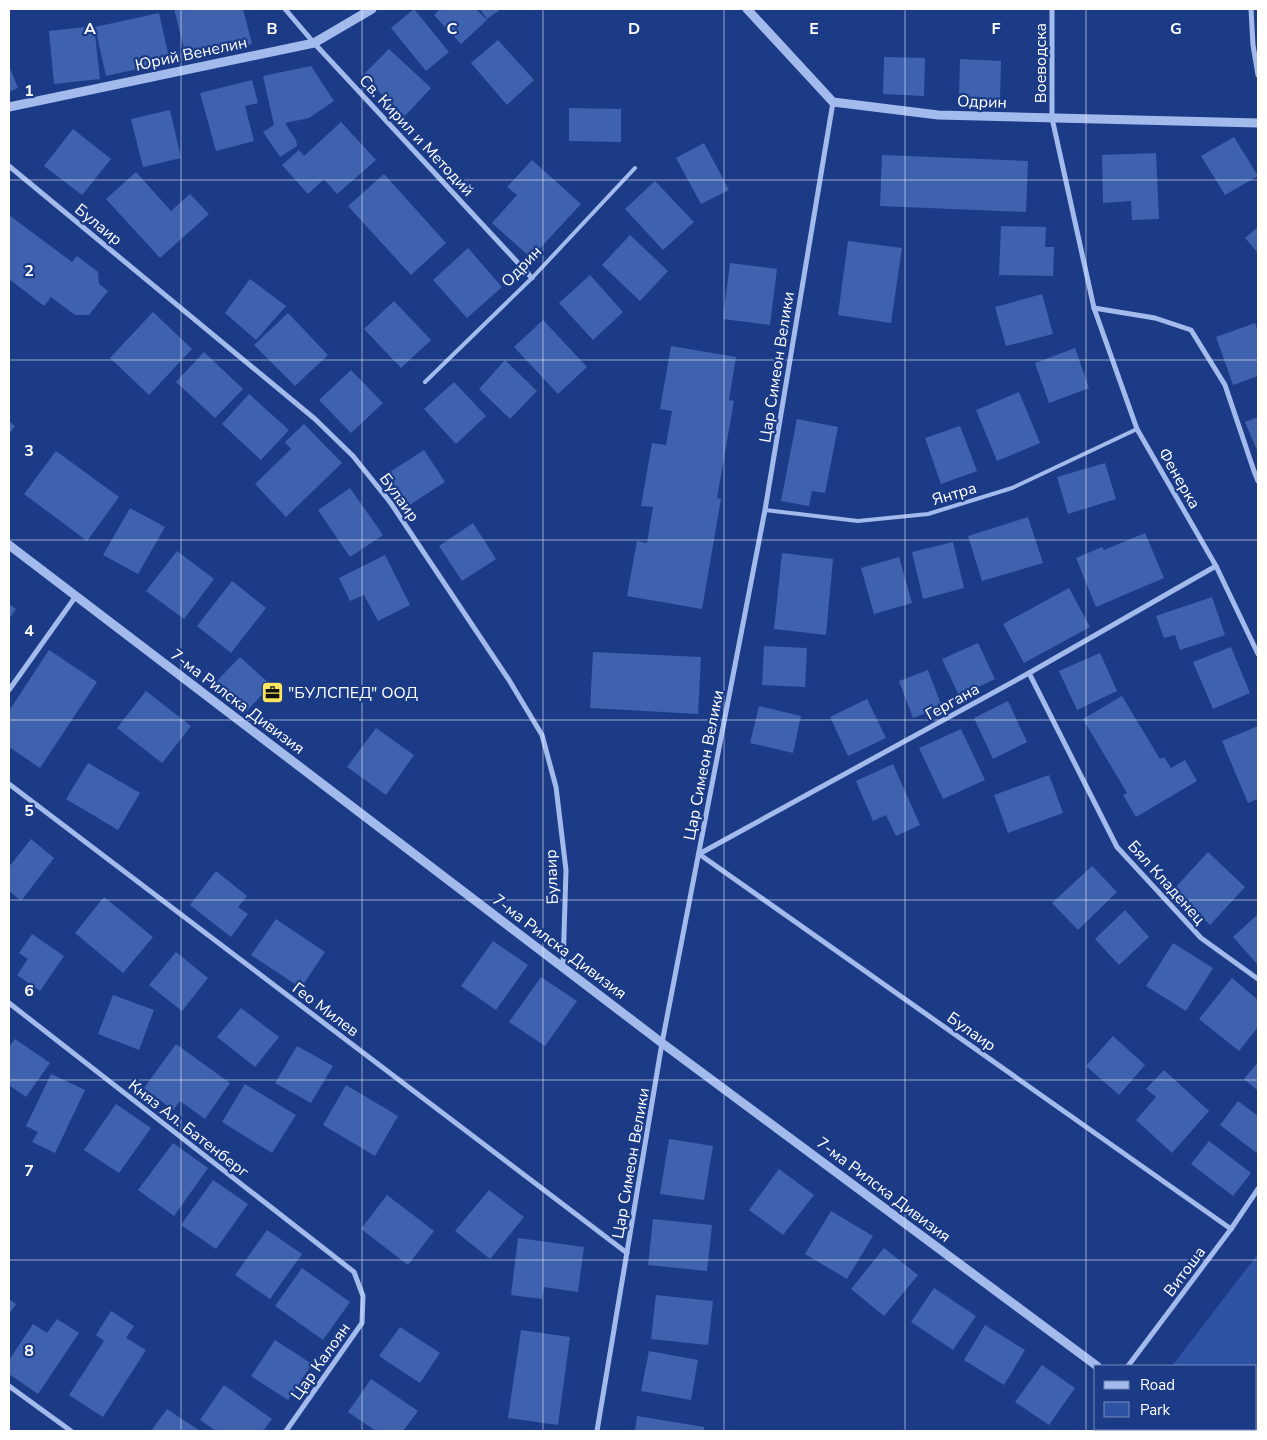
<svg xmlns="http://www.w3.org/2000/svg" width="1267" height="1440" font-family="'Nunito Sans',sans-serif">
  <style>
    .green { fill: #2e53a5 }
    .building { fill: #3f62ae }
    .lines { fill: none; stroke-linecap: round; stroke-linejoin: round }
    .service { stroke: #a3baec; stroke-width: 4 }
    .minor { stroke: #a3baec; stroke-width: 5 }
    .tertiary { stroke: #a3baec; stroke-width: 9 }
    .grid { fill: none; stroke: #fff; stroke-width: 1; stroke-opacity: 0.55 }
    .labels { text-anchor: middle; stroke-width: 4.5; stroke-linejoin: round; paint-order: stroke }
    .street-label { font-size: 16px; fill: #fff; stroke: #1b3b87 }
    .poi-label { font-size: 16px; fill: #fff; stroke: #1b3b87; text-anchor: start }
    .grid-label { font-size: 16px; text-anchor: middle; font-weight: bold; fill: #fff; stroke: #1b3b87; stroke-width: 4.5; stroke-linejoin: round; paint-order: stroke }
  </style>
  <rect width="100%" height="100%" fill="#1b3b87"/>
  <!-- green -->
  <polygon class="green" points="1258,1254 1258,1431 1252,1431 1249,1429 1256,1429 1256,1366 1172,1366"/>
  <!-- building -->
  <g class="building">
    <polygon points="174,9 243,9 252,44 187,60"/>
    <polygon points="414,9 449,52 426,71 391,28"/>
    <polygon points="440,9 476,9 487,20 461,44 434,15"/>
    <polygon points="480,9 501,9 487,19"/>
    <polygon points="159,13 170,62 106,76 95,27"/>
    <polygon points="94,26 100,79 54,84 49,31"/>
    <polygon points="498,40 534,80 507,105 471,63"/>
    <polygon points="389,49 431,88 405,116 362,76"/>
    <polygon points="884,57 925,58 924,96 883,94"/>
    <polygon points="960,59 1001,61 1000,100 959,98"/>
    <polygon points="9,66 18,88 9,92"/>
    <polygon points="311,66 334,101 309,118 285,123 296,140 297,146 280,157 263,132 274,125 263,76"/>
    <polygon points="252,80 258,103 245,106 254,141 216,151 200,93"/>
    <polygon points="569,108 621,109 621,142 569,141"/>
    <polygon points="170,110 181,158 143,167 131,119"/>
    <polygon points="341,122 376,160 337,194 324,179 308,194 282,165 299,150 304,156"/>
    <polygon points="73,129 111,159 82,195 44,166"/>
    <polygon points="1234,137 1258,176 1225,195 1201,156"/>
    <polygon points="704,143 729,190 701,204 676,158"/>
    <polygon points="1156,153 1159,219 1132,220 1131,201 1103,203 1102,155"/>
    <polygon points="882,155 1028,161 1026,212 880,206"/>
    <polygon points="532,160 581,204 531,258 492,223 517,195 507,187"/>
    <polygon points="136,172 171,211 190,194 209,214 160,258 106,199"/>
    <polygon points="384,174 446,243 411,275 348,206"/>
    <polygon points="655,181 694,222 663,250 625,209"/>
    <polygon points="9,215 72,262 77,256 98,272 99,284 108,291 89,315 75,315 51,297 44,306 9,279"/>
    <polygon points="1001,226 1046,227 1045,247 1054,247 1053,276 999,275"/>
    <polygon points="1258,227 1258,253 1245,238"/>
    <polygon points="630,235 668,271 640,301 602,265"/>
    <polygon points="848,241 902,248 891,323 838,315"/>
    <polygon points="468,248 502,287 467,318 433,280"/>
    <polygon points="730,263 777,269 770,325 723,319"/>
    <polygon points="590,275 623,312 593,340 559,303"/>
    <polygon points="250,279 286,306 256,340 225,313"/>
    <polygon points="1042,294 1053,334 1006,346 995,307"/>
    <polygon points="394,301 431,340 401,368 364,329"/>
    <polygon points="153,312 192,349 149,395 110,358"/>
    <polygon points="288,313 328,355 295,386 254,345"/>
    <polygon points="543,320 587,367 558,394 514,347"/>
    <polygon points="1255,323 1258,331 1258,376 1233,385 1216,337"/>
    <polygon points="671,346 736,357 729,400 734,401 717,498 721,499 702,609 627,596 637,541 647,543 653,507 641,506 652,443 666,445 672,411 660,409"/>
    <polygon points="1075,348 1089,388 1049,403 1035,363"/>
    <polygon points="204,352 243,389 215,418 176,382"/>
    <polygon points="505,360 537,391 510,419 479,389"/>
    <polygon points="351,370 383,403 351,433 319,400"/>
    <polygon points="454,382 486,416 456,444 424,409"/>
    <polygon points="1019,392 1040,443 997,461 976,410"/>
    <polygon points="249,394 289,430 261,460 222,424"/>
    <polygon points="1258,417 1258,453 1245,422"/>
    <polygon points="797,419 838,427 825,493 812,491 809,506 781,501"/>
    <polygon points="9,421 15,426 9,434"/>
    <polygon points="304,424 342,463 286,517 255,484 291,449 285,442"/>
    <polygon points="960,426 977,471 941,484 925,438"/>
    <polygon points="424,450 445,482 408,506 387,474"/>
    <polygon points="56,451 119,497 87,541 24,494"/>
    <polygon points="1105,463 1116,499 1068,514 1057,477"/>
    <polygon points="350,488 383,535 350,557 318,510"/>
    <polygon points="130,508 165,527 138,574 103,555"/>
    <polygon points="1028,517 1043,563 982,581 968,536"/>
    <polygon points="473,523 496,559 462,581 439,546"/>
    <polygon points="1145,533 1164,578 1096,607 1076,558 1102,547 1104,550"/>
    <polygon points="953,542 964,588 923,599 912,552"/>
    <polygon points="177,551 214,579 184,619 146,591"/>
    <polygon points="782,553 833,559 826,635 774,629"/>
    <polygon points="385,555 410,605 378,621 364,595 350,601 339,578"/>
    <polygon points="899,557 912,603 874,614 861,568"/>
    <polygon points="232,581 266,608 231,653 197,626"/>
    <polygon points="1069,588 1090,627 1024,663 1003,624"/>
    <polygon points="1212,597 1225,635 1180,650 1175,635 1164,638 1156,616"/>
    <polygon points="9,604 16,609 9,619"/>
    <polygon points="978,643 995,679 959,696 942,659"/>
    <polygon points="764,646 807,648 805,687 762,685"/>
    <polygon points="1231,647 1250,693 1213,709 1193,662"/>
    <polygon points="49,650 97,682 40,768 9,747 9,711"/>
    <polygon points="593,652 701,657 698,714 590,708"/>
    <polygon points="1100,653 1117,691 1077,710 1059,671"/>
    <polygon points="240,657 271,685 244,714 213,685"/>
    <polygon points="928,670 942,707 913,718 899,681"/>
    <polygon points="146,691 191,726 162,763 117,728"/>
    <polygon points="1122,696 1160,759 1164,757 1171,768 1185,760 1197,781 1136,817 1123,795 1127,793 1083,719"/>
    <polygon points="867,699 886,738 848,756 830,717"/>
    <polygon points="1008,701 1027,742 993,759 974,718"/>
    <polygon points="759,706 801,716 793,753 750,743"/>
    <polygon points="1258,726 1258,799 1248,803 1222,741"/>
    <polygon points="376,728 414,755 386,795 347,767"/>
    <polygon points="961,729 985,780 943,799 919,748"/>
    <polygon points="88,763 140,793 118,830 66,799"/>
    <polygon points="893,764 920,825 896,836 886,815 873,821 856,781"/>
    <polygon points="1049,775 1063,813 1008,833 994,795"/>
    <polygon points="31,839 54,858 21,901 9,891 9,867"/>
    <polygon points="1208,852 1245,887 1210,925 1173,890"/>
    <polygon points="1092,866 1117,892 1078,930 1052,903"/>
    <polygon points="216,871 247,896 238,907 248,914 231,937 190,905"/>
    <polygon points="104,897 153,937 123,973 75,933"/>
    <polygon points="1125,910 1149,937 1119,965 1095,939"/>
    <polygon points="1258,914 1258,965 1233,937"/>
    <polygon points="276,919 325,952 301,988 251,955"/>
    <polygon points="32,934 64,956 40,991 17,975 28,959 19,953"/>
    <polygon points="493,941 528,965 496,1010 461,986"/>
    <polygon points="1173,943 1213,968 1186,1011 1146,986"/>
    <polygon points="176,952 208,978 182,1011 149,985"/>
    <polygon points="541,977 577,1001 545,1046 509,1022"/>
    <polygon points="1232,978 1258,1000 1258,1027 1239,1051 1199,1019"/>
    <polygon points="113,995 154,1010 139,1050 98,1034"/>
    <polygon points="241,1008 279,1037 255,1067 217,1037"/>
    <polygon points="1113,1036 1145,1065 1119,1095 1086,1066"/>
    <polygon points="15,1039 50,1063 26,1097 9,1085 9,1047"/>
    <polygon points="176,1044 230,1083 205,1119 180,1101 173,1110 144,1088"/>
    <polygon points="297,1046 333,1066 311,1103 275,1083"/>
    <polygon points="1258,1062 1258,1091 1244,1079"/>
    <polygon points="1164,1070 1209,1111 1172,1153 1136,1120 1156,1097 1146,1089"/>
    <polygon points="51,1074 85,1090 55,1153 32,1142 38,1132 26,1126"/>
    <polygon points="245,1084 296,1115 272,1153 222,1122"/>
    <polygon points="346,1085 398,1116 375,1156 323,1125"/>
    <polygon points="1238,1101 1258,1116 1258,1154 1220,1125"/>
    <polygon points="116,1104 151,1128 119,1173 84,1150"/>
    <polygon points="669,1139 713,1146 704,1200 660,1194"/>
    <polygon points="1209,1141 1251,1173 1233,1196 1191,1164"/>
    <polygon points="173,1143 208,1168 174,1216 138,1190"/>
    <polygon points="779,1169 814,1195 783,1235 749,1210"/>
    <polygon points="213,1180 248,1204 216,1249 181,1225"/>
    <polygon points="489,1190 524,1217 490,1259 455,1231"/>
    <polygon points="387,1195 434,1231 408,1265 361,1229"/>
    <polygon points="831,1211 873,1236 847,1279 805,1254"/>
    <polygon points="653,1219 712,1225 707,1271 648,1265"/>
    <polygon points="267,1230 302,1254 270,1299 235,1275"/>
    <polygon points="518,1238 584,1247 578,1292 544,1287 542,1299 511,1295"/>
    <polygon points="884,1248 918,1275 884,1316 851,1289"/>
    <polygon points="302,1268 350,1302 323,1340 275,1306"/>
    <polygon points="934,1288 976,1316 953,1350 911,1322"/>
    <polygon points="656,1295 713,1301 708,1345 651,1339"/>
    <polygon points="9,1299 16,1304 9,1314"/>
    <polygon points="111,1311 134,1326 126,1338 146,1350 103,1417 69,1395 104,1341 96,1335"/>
    <polygon points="57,1319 79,1333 38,1394 9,1374 9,1360 33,1324 47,1333"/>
    <polygon points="985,1325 1025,1350 1004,1385 964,1360"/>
    <polygon points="400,1327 440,1353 420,1383 379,1356"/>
    <polygon points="521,1330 570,1337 558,1425 508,1418"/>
    <polygon points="275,1340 312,1364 288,1400 251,1376"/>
    <polygon points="649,1351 698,1360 691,1400 641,1391"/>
    <polygon points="1042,1365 1075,1388 1049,1425 1015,1402"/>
    <polygon points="371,1379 418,1411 403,1431 376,1431 348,1412"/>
    <polygon points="224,1385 272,1419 263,1431 216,1431 200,1420"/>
    <polygon points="167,1409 200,1431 151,1431"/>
    <polygon points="637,1416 704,1427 704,1431 635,1431"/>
  </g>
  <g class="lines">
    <!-- service -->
    <g class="service">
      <polyline points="425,382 532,278 635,168"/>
      <polyline points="765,510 858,521 928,514 1012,488 1137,429"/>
    </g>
    <!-- minor -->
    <g class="minor">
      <polyline points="285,9 314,43 532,278"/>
      <polyline points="1052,9 1052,118 1094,308 1137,429 1216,566 1258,654"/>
      <polyline points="1251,9 1253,45 1258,75"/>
      <polyline points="9,166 315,419 353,456 390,502 509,680 542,735 556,787 566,870 563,967"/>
      <polyline points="1094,308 1155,318 1191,330 1225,385 1254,471 1258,481"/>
      <polyline points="1216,566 1029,673 699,854 1231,1229"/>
      <polyline points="1029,673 1117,847 1201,938 1258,979"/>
      <polyline points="9,690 76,596"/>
      <polyline points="9,784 627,1253"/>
      <polyline points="9,1003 354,1272 363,1296 362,1323 286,1431"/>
      <polyline points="1128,1366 1231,1229 1258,1189"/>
      <polyline points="9,1386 71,1431"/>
      <polyline points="597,1431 662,1043 765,510 833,102"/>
    </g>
    <!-- tertiary -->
    <g class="tertiary">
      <polyline points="747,9 833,102 938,115 1258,123"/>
      <polyline points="9,107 314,43 372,9"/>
      <polyline points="9,545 662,1043 1097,1366"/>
      <polyline points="1181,1429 1185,1431"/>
    </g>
  </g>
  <!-- grid -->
  <path class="grid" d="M181,9v1422M362,9v1422M543,9v1422M724,9v1422M905,9v1422M1086,9v1422M9,180h1249M9,360h1249M9,540h1249M9,720h1249M9,900h1249M9,1080h1249M9,1260h1249"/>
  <!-- icons -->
  <defs>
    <symbol id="office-square" viewBox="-11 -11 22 22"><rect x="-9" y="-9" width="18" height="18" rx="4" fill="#fde560" stroke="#1b3b87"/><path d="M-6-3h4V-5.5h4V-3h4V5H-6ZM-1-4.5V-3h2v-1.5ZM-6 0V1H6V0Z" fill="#111"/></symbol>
  </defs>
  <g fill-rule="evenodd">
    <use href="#office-square" x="260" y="680" width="25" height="25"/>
  </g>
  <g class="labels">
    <!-- street labels -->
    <g class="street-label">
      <text transform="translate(191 53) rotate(-12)" y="6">Юрий Венелин</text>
      <text transform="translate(1040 63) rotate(-90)" y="6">Воеводска</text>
      <text transform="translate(982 101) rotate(2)" y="6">Одрин</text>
      <text transform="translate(417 135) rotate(47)" y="6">Св. Кирил и Методий</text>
      <text transform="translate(99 224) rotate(39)" y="6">Булаир</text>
      <text transform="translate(521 266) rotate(-46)" y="6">Одрин</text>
      <text transform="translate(776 367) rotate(-81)" y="6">Цар Симеон Велики</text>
      <text transform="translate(1180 478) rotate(60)" y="6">Фенерка</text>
      <text transform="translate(954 493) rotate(-17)" y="6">Янтра</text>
      <text transform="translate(400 497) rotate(54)" y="6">Булаир</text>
      <text transform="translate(238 701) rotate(37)" y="6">7-ма Рилска Дивизия</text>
      <text transform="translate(952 701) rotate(-29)" y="6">Гергана</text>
      <text transform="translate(703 765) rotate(-79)" y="6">Цар Симеон Велики</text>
      <text transform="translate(551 877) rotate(-92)" y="6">Булаир</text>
      <text transform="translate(1167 882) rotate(48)" y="6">Бял Кладенец</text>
      <text transform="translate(560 946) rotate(37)" y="6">7-ма Рилска Дивизия</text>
      <text transform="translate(326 1009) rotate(37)" y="6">Гео Милев</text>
      <text transform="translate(972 1031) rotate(35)" y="6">Булаир</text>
      <text transform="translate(189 1128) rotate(38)" y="6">Княз Ал. Батенберг</text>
      <text transform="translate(630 1163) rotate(-80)" y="6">Цар Симеон Велики</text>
      <text transform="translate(884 1189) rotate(37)" y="6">7-ма Рилска Дивизия</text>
      <text transform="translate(1184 1271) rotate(-53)" y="6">Витоша</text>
      <text transform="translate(320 1361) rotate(-55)" y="6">Цар Калоян</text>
    </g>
    <!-- poi labels -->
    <g class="poi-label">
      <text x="288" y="698">"БУЛСПЕД" ООД</text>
    </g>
  </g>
  <g class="grid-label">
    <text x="90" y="34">A</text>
    <text x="272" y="34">B</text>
    <text x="452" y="34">C</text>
    <text x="634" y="34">D</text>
    <text x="814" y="34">E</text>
    <text x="996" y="34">F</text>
    <text x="1176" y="34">G</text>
    <text x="29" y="96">1</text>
    <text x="29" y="276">2</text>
    <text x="29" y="456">3</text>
    <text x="29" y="636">4</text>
    <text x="29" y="816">5</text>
    <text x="29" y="996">6</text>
    <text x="29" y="1176">7</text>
    <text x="29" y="1356">8</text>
  </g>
  <!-- border -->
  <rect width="1267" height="1440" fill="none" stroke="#ffffff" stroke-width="20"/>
  <!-- legend -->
  <rect x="1094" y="1365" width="162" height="65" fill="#1b3b87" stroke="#7689b7"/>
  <rect x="1104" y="1381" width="25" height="8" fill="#a3baec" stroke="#7689b7"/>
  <text x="1140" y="1390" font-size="15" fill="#ffffff">Road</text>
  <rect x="1104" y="1402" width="25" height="15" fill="#2e53a5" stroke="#7689b7"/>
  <text x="1140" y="1415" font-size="15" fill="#ffffff">Park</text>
</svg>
